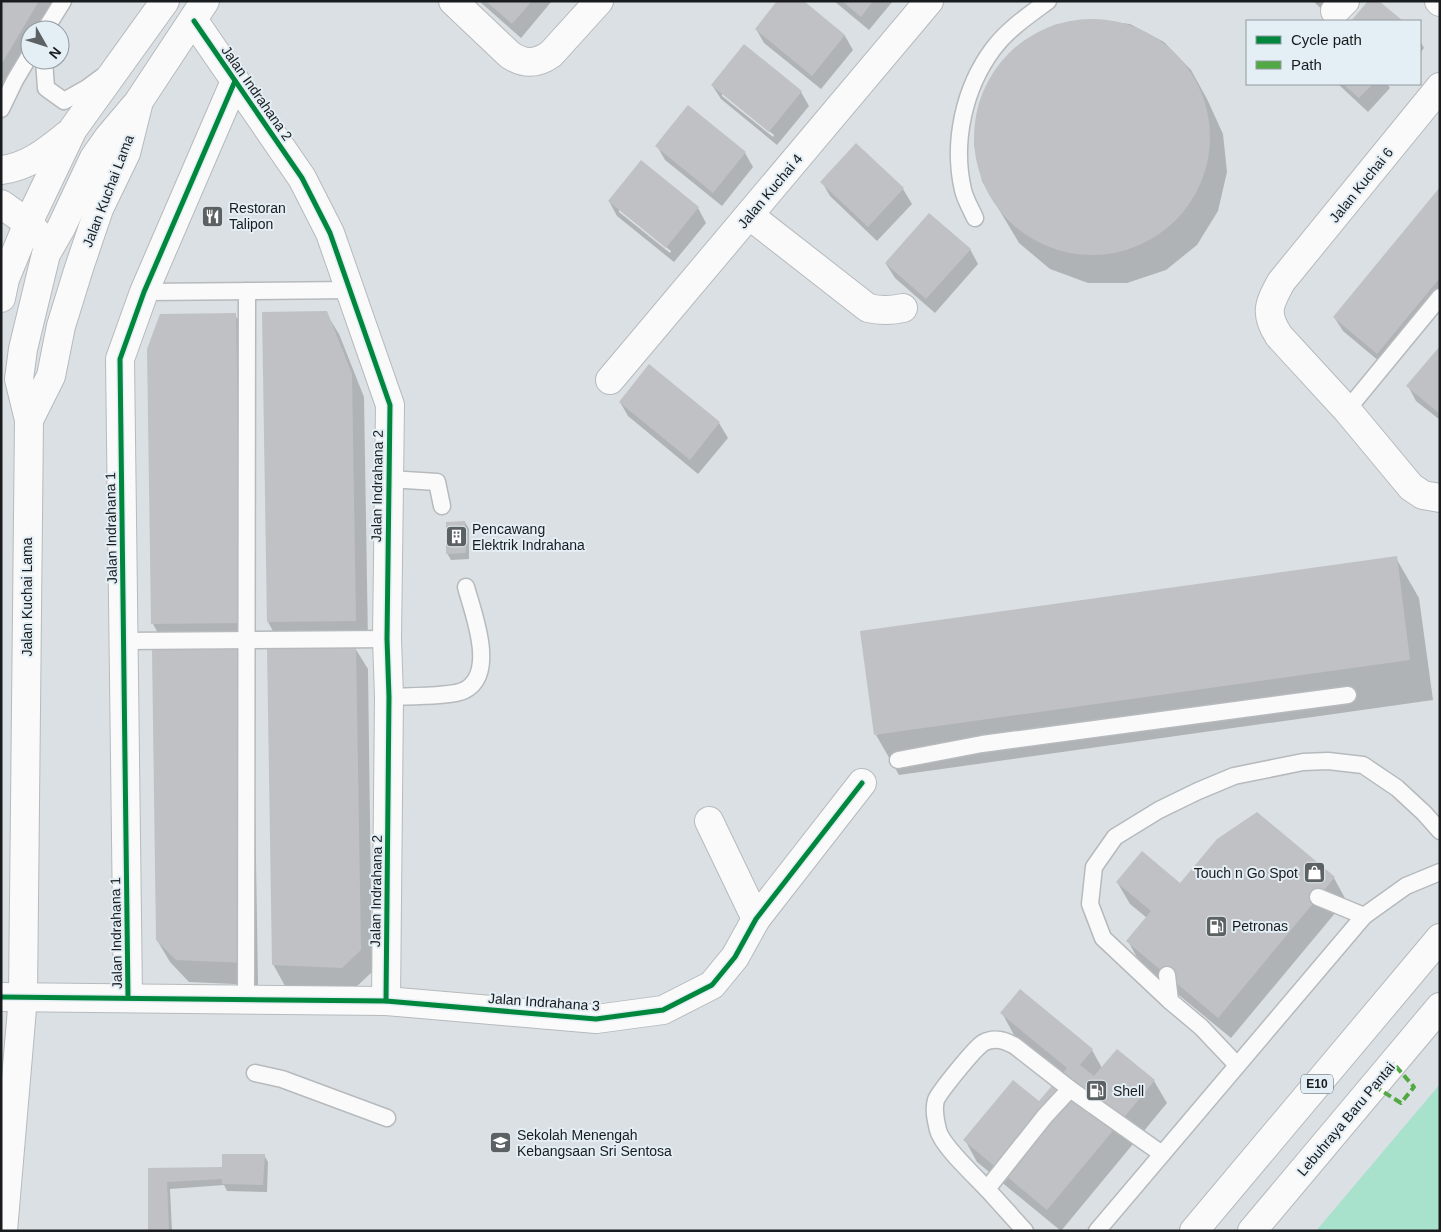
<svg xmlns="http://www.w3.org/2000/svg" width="1441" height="1232" font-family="Arial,sans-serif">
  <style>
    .green { fill: #a8e1cc }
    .shadow { fill: #0003; fill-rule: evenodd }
    .building { fill: #c0c1c4 }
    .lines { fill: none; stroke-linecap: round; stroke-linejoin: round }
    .lane-casing { stroke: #b6babc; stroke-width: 19 }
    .street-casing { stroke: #b6babc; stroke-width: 30 }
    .secondary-casing { stroke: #b6babc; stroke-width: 30 }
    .highway-casing { stroke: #b6babc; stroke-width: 30 }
    .lane { stroke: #fafafb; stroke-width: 16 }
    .street { stroke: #fafafb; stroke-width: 28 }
    .secondary { stroke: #fafafb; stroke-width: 28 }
    .highway { stroke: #fafafb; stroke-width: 28 }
    .quiet { stroke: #52a943; stroke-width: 4; stroke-dasharray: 8 4; stroke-linecap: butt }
    .cycleway-casing { stroke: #e4eef5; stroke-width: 8 }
    .cycleway { stroke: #00873e; stroke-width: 5 }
    .labels { text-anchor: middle; stroke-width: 4; stroke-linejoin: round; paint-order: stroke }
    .shield { fill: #e4eef5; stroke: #555b5e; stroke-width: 1 }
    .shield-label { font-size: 12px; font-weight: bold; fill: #181c1e }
    .street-label { font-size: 14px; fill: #181c1e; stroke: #e4eef5 }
    .poi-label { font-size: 14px; fill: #181c1e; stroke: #e4eef5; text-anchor: start }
  </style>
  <rect width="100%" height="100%" fill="#dbe0e4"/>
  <!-- green -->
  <polygon class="green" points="1440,1084 1440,1231 1316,1231"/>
  <!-- shadow -->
  <g class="shadow">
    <polygon points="1,1 63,1 46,30 30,30 30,58 1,109"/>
    <polygon points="479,1 552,1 521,38"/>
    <polygon points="802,1 845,36 853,50 821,89 764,43 756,29"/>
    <polygon points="834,1 893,1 869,30"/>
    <polygon points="1313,1 1337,1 1326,13"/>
    <polygon points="1092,19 1130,24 1164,42 1191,70 1207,99 1223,134 1227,172 1218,211 1197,245 1166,270 1127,283 1088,283 1050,269 1019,243 982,181 974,144 979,106 995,71 1021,43 1054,25"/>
    <polygon points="1420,41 1424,48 1420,53"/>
    <polygon points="1338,84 1387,84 1390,88 1368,112"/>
    <path d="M712,85l89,7 8,14 -32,39 -56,-46zM722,93l52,42 -1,2 -51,-41z"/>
    <polygon points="856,145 903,189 912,204 877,241 830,196 822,182"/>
    <polygon points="657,146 745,153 753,167 722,206 665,160"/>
    <polygon points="1440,189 1440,302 1386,367 1343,331 1334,317"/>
    <path d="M609,201l89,7 8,15 -32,39 -57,-46zM619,209l52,42 -1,2 -51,-41z"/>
    <polygon points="970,249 978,264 935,313 895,278 886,264"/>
    <polygon points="326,313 339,334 364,397 368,642 280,644 268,622 263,314"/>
    <polygon points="235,315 248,336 252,644 165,646 153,624"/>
    <polygon points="1440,348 1440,420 1416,401 1408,386"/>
    <polygon points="650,366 719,423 728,438 698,474 628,416 620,402"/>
    <polygon points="465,522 469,529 469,559 451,560 447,553"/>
    <polygon points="1396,558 1419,598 1433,700 899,775 876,735"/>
    <polygon points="355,648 368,669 372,972 354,989 285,986 273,964"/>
    <polygon points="253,671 258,985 189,982 170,962 157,940"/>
    <polygon points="1334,878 1346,900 1231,1038 1140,963 1128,941 1147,918 1130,904 1117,882 1180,885"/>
    <polygon points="1002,1013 1092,1050 1102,1068 1117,1051 1154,1081 1167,1103 1061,1231 977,1162 965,1140 1039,1103 1063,1075 1014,1035"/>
    <polygon points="264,1155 268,1162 267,1192 227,1191 224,1185 170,1189 172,1231 149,1231 149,1170 224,1168"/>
  </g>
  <!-- building -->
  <g class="building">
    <polygon points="1,1 39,1 1,65"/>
    <polygon points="486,1 532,1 512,24"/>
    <polygon points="777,1 804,1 845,35 812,76 755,29"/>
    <polygon points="842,1 873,1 861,17"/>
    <polygon points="1368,1 1379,1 1403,21 1351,21"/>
    <circle cx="1092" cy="137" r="118"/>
    <polygon points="744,44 802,91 769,132 711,85"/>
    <polygon points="1343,84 1373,84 1359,98"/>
    <polygon points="688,105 746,152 713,193 655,146"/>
    <polygon points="856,143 904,188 868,227 820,182"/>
    <polygon points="641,160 699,207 666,248 608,201"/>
    <polygon points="1440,187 1440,278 1377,354 1333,317"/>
    <polygon points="929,213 971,249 926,299 885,263"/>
    <polygon points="327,311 352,374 356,621 267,622 262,312"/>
    <polygon points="236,313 241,623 151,624 147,349 160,314"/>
    <polygon points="1440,346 1440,414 1406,386"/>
    <polygon points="649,364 720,422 690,460 619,402"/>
    <polygon points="465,521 466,553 446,554 446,522"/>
    <polygon points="1397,556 1410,660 874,735 860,631"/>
    <polygon points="356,646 361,950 342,968 272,965 267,648"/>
    <polygon points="241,649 246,963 176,960 156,940 152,650"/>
    <polygon points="1257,812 1335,877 1218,1018 1126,941 1151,911 1116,882 1142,851 1180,883 1217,839"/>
    <polygon points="1020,989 1093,1049 1080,1065 1094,1076 1117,1049 1155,1080 1047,1210 963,1140 1013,1080 1039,1101 1067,1068 1000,1013"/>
    <polygon points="222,1154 265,1154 263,1185 222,1184 222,1179 167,1182 169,1231 148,1231 148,1168 222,1167"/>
  </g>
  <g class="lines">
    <defs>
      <g id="lane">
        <polyline points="45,30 63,1"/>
        <polyline points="44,60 46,88 64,101 87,88 102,77"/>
        <polyline points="1,109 15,80 30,55"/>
        <path d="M975,218c-4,-9 -10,-19 -12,-28 -11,-48 1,-102 30,-141 15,-20 36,-34 55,-48"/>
        <polyline points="144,292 351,290"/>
        <polyline points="1347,410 1440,297"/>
        <polyline points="389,479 437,482 442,506"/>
        <polyline points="123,641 387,639"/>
        <path d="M389,697c16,-1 64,0 76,-7 32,-17 8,-77 1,-103"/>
        <polyline points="898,760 982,744 1348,695"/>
        <polyline points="1318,897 1364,916"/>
        <polyline points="1167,975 1170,1001 1201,1027 1237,1065"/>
        <polyline points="246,1000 247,291"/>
        <polyline points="1170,1001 1103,938 1090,904 1094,867 1115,837 1159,810 1198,791 1234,776 1303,762 1328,761 1363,765 1397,788 1424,813 1440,831"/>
        <polyline points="255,1073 282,1079 387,1118"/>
        <path d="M987,1189c-12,-13 -45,-43 -49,-59 -2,-9 -5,-20 -2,-30 4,-9 38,-51 47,-57 10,-6 22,-3 32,3l55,43"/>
        <polyline points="1025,1231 987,1189 1045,1116 1070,1089 1162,1154"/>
        <polyline points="1097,1231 1364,916 1406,886 1440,872"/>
      </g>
      <g id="street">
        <path d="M453,1l57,54c15,10 27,9 41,-1l48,-53"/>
        <polyline points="1439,1 1440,2"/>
        <polyline points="1335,11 1345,1"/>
        <polyline points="194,21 302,178 330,233 390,405 387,639 389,697 386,1001"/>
        <path d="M1440,87l-159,195c-12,22 -17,31 -2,54l68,74 64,77 12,8 17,3"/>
        <path d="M749,215l119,93c13,3 22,3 35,0"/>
        <polyline points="610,380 929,1"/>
        <polyline points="709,821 756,919"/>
        <polyline points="1,997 386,1001 596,1019 663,1010 712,985 735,957 756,919 862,783"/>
        <polyline points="128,998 120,359 144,292 235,81"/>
      </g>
      <g id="secondary">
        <path d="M1,170c27,-3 46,-19 66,-35"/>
        <polyline points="1,204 28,223 40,236"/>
        <polyline points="1,298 5,279 28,223 73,129 165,1"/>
        <polyline points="29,420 19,379 23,349 46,254 61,228 94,158 108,138 135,106"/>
        <polyline points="3,1231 23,997 29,420 51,376 61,326 79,268 99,209 126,153 139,101 205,1"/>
      </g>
      <g id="highway">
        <polyline points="1194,1231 1440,938"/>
        <polyline points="1252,1231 1440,1007"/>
      </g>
    </defs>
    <!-- lane casing -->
    <use href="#lane" class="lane-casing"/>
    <!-- street casing -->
    <use href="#street" class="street-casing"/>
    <!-- secondary casing -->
    <use href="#secondary" class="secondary-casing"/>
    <!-- highway casing -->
    <use href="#highway" class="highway-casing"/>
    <!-- lane -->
    <use href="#lane" class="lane"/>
    <!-- street -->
    <use href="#street" class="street"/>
    <!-- secondary -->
    <use href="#secondary" class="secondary"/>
    <!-- highway -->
    <use href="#highway" class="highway"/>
    <!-- quiet -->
    <polyline class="quiet" points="1374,1086 1401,1103 1414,1087 1393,1063"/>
    <defs>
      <g id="cycleway">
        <polyline points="194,21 302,178 330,233 390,405 387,639 389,697 386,1001"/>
        <polyline points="1,997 386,1001 596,1019 663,1010 712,985 735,957 756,919 862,783"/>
        <polyline points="128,998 120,359 144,292 235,81"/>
      </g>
    </defs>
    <!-- cycleway casing -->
    <use href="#cycleway" class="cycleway-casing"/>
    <!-- cycleway -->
    <use href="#cycleway" class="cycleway"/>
  </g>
  <!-- icons -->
  <defs>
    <symbol id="restaurant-square" viewBox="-11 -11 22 22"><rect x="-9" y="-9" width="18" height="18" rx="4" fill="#5c6163" stroke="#e4eef5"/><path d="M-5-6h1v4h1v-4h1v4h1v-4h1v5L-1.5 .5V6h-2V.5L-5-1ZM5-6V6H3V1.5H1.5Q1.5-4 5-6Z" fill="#fff"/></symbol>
    <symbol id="building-square" viewBox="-11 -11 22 22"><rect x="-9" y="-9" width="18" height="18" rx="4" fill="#5c6163" stroke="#e4eef5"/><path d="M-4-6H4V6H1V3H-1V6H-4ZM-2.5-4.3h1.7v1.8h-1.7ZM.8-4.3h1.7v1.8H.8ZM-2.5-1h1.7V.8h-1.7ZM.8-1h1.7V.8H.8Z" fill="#fff"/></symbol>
    <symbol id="shop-square" viewBox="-11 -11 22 22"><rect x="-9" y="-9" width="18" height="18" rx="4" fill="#5c6163" stroke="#e4eef5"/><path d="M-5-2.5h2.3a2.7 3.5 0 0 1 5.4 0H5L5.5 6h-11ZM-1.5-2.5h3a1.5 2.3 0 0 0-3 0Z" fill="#fff"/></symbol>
    <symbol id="fuel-square" viewBox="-11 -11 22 22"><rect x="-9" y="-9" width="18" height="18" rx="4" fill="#5c6163" stroke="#e4eef5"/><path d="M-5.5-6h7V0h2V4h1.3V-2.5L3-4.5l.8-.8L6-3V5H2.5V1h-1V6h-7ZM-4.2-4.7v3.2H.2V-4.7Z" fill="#fff"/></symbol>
    <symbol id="school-square" viewBox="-11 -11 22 22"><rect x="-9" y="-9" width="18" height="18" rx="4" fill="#5c6163" stroke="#e4eef5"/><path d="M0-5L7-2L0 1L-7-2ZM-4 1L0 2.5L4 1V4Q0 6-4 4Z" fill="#fff"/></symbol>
  </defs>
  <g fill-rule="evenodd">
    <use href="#restaurant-square" x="200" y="204" width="25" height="25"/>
    <use href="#building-square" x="444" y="524" width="25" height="25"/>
    <use href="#shop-square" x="1302" y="860" width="25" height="25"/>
    <use href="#fuel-square" x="1204" y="914" width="25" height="25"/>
    <use href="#fuel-square" x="1084" y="1078" width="25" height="25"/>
    <use href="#school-square" x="488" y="1130" width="25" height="25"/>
  </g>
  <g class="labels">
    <!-- shield labels -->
    <rect class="shield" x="1301" y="1074.5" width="32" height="19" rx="4"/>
    <g class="shield-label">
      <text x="1317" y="1088">E10</text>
    </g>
    <!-- street labels -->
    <g class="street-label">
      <text transform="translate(257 93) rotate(55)" y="5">Jalan Indrahana 2</text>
      <text transform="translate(1361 185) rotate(-51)" y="5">Jalan Kuchai 6</text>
      <text transform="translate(108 191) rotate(-69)" y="5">Jalan Kuchai Lama</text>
      <text transform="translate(770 191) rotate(-50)" y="5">Jalan Kuchai 4</text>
      <text transform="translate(377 486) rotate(-89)" y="5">Jalan Indrahana 2</text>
      <text transform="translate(111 528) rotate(-91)" y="5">Jalan Indrahana 1</text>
      <text transform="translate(27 597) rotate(-90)" y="5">Jalan Kuchai Lama</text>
      <text transform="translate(376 891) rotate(-89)" y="5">Jalan Indrahana 2</text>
      <text transform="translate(116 933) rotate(-91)" y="5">Jalan Indrahana 1</text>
      <text transform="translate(544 1002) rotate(4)" y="5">Jalan Indrahana 3</text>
      <text transform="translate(1346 1119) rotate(-50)" y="5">Lebuhraya Baru Pantai</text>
    </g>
    <!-- poi labels -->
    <g class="poi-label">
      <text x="229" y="213">Restoran<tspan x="229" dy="16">Talipon</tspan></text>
      <text x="472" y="534">Pencawang<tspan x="472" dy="16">Elektrik Indrahana</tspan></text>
      <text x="1298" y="878" text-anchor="end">Touch n Go Spot</text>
      <text x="1232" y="931">Petronas</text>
      <text x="1113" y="1096">Shell</text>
      <text x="517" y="1140">Sekolah Menengah<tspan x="517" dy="16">Kebangsaan Sri Sentosa</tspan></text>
    </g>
  </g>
  <!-- border -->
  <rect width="1441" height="1232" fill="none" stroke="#181c1e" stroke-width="5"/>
  <!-- legend -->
  <rect x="1246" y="20" width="175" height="65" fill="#e4eef5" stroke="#929a9f"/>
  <rect x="1256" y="36" width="25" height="8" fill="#00873e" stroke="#929a9f"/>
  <text x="1291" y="45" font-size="15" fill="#181c1e">Cycle path</text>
  <rect x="1256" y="61" width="25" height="8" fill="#52a943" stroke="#929a9f"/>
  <text x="1291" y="70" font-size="15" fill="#181c1e">Path</text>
  <!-- north arrow -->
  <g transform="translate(45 45) rotate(129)"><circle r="24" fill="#e4eef5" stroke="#929a9f"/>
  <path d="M0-4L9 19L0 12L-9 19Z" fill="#5c6163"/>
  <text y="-8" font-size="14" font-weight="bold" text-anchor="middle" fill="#181c1e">N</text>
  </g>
</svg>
